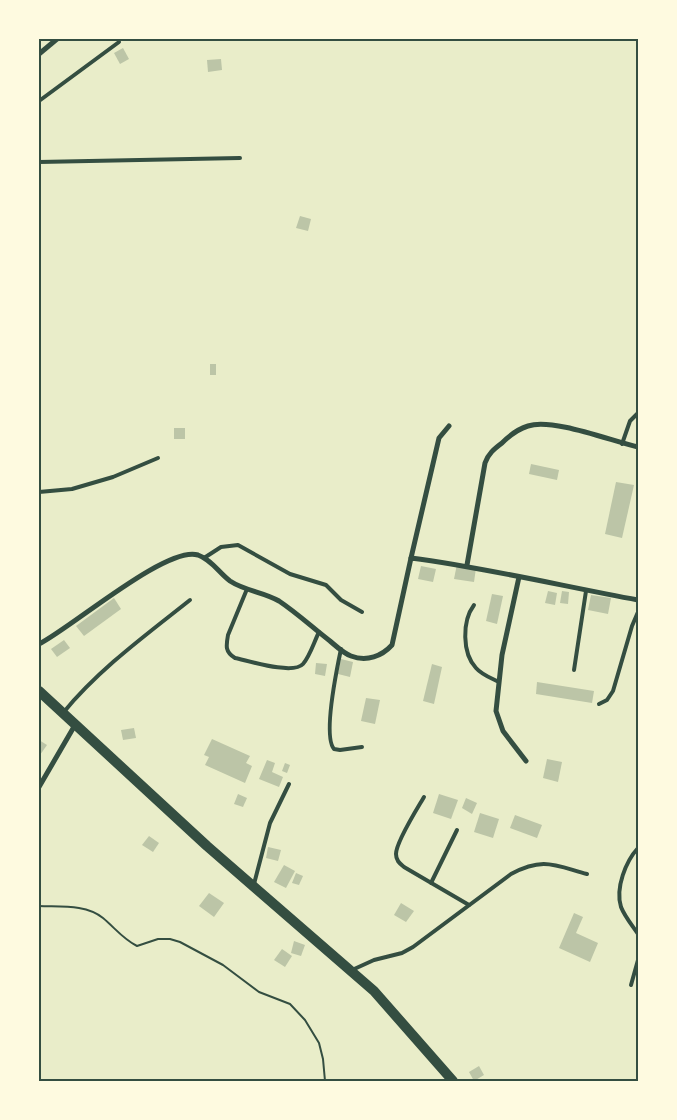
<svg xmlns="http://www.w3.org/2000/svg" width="677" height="1120" font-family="Inter,sans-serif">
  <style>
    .building { fill: #bcc5a7 }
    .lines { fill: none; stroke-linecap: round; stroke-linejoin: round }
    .path { stroke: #344e41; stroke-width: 2 }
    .service { stroke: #344e41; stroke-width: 4 }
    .minor { stroke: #344e41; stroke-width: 5 }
    .secondary { stroke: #344e41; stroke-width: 10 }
    .neatline { fill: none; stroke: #344e41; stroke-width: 2 }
  </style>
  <rect width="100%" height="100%" fill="#e9edc9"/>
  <!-- building -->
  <g class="building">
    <polygon points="123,48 129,59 120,64 114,53"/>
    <polygon points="221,59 222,70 208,72 207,60"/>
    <polygon points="300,216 311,219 308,231 296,228"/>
    <rect x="210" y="364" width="6" height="11"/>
    <rect x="174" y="428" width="11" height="11"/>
    <polygon points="531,464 559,470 557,480 529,474"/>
    <polygon points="616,482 634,485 622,538 605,534"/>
    <polygon points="457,564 476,568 474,582 454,579"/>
    <polygon points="421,566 436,569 433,582 418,579"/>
    <polygon points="548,591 557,593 555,605 545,603"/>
    <polygon points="562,591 569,592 568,604 560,603"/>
    <polygon points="492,594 503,596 497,624 486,621"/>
    <polygon points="591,595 611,598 608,614 588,610"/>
    <polygon points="114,598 121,609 84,636 76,626"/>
    <polygon points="64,640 70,648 57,657 51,649"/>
    <polygon points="341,659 353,662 350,677 338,674"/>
    <polygon points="316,663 327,664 325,676 315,674"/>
    <polygon points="432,664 442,667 434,704 423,701"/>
    <polygon points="537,682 594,691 592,703 536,694"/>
    <polygon points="366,698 380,700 375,724 361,721"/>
    <polygon points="134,728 136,738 123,740 121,730"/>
    <polygon points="212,739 250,756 246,763 252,766 245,783 205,765 209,757 204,755"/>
    <polygon points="39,740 47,745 40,755 39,754"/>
    <polygon points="547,759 562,762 558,782 543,778"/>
    <polygon points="267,760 275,763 272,772 283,777 279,787 259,779"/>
    <polygon points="285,763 290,765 287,773 282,771"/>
    <polygon points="238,794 247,798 243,807 234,804"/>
    <polygon points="439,794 458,800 451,819 433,813"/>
    <polygon points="466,798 477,803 472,814 462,808"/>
    <polygon points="480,813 499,819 493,838 474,832"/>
    <polygon points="515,815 542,825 537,838 510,828"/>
    <polygon points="149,836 159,843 153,852 142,845"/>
    <polygon points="268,847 281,850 278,861 266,858"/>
    <polygon points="284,865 295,871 286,888 274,882"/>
    <polygon points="296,873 303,876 299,885 292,883"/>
    <polygon points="209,893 224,903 214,917 199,906"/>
    <polygon points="401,903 414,911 406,922 394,915"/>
    <polygon points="574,913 583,917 576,933 598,943 590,962 559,948"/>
    <polygon points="294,941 305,945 301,956 291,953"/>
    <polygon points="282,949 292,956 285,967 274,960"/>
    <polygon points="479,1066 484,1075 474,1081 469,1072"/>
  </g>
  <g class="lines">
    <!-- path -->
    <path class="path" d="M39,906c21,1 47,-2 64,12 12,10 20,21 34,28l21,-7h12l10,3 43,23 36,27 31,12 15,16 14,23 4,16 2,22"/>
    <!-- service -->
    <g class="service">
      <polyline points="39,101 119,42"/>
      <polyline points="39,162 240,158"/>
      <polyline points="622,444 630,421 638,413"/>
      <polyline points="39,492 72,489 113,477 158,458"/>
      <polyline points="204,558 221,547 238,545 290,574 326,585 341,600 362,612"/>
      <path d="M247,589l-19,46c-2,11 -3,17 7,23 14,3 58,17 68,6 7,-8 11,-22 16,-32"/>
      <path d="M474,605c-12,16 -12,48 2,63 6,7 15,10 23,14"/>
      <path d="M341,649c-4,19 -18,87 -7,100l6,1 22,-3"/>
      <polyline points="574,670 586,591"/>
      <polyline points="599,704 607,700 613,691 632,626 638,612"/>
      <path d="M63,713c36,-44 83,-78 127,-113"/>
      <path d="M424,797c-7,12 -28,45 -28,57 0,6 3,9 8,13l65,38"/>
      <path d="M638,848c-12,13 -23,40 -17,59 4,10 11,18 17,27"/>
      <polyline points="431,883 457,830"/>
      <polyline points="254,884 270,823 289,784"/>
      <path d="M352,970l22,-10 28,-7 11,-6 98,-73c32,-17 43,-9 76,0"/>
      <polyline points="631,985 638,960"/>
    </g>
    <!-- minor -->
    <g class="minor">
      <polyline points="39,54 57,39"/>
      <polyline points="411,558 439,438 449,426"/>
      <path d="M467,565l18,-102c3,-9 9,-14 17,-20 7,-7 16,-14 26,-17 25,-8 83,15 110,21"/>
      <polyline points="519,577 502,655 496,711 503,731 526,761"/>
      <path d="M39,644c32,-16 128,-99 159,-89 14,5 21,18 32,26 15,10 34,11 49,20 18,12 34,27 51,40 6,5 13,12 21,15 16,6 31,0 41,-11l19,-87c76,10 151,28 227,42"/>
      <polyline points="39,787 75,725"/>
    </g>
    <!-- secondary -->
    <polyline class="secondary" points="39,691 207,846 374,991 453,1081"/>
  </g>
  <!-- border -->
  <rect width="677" height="1120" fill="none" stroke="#fefae0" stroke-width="80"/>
  <rect x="40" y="40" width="597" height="1040" class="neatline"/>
</svg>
